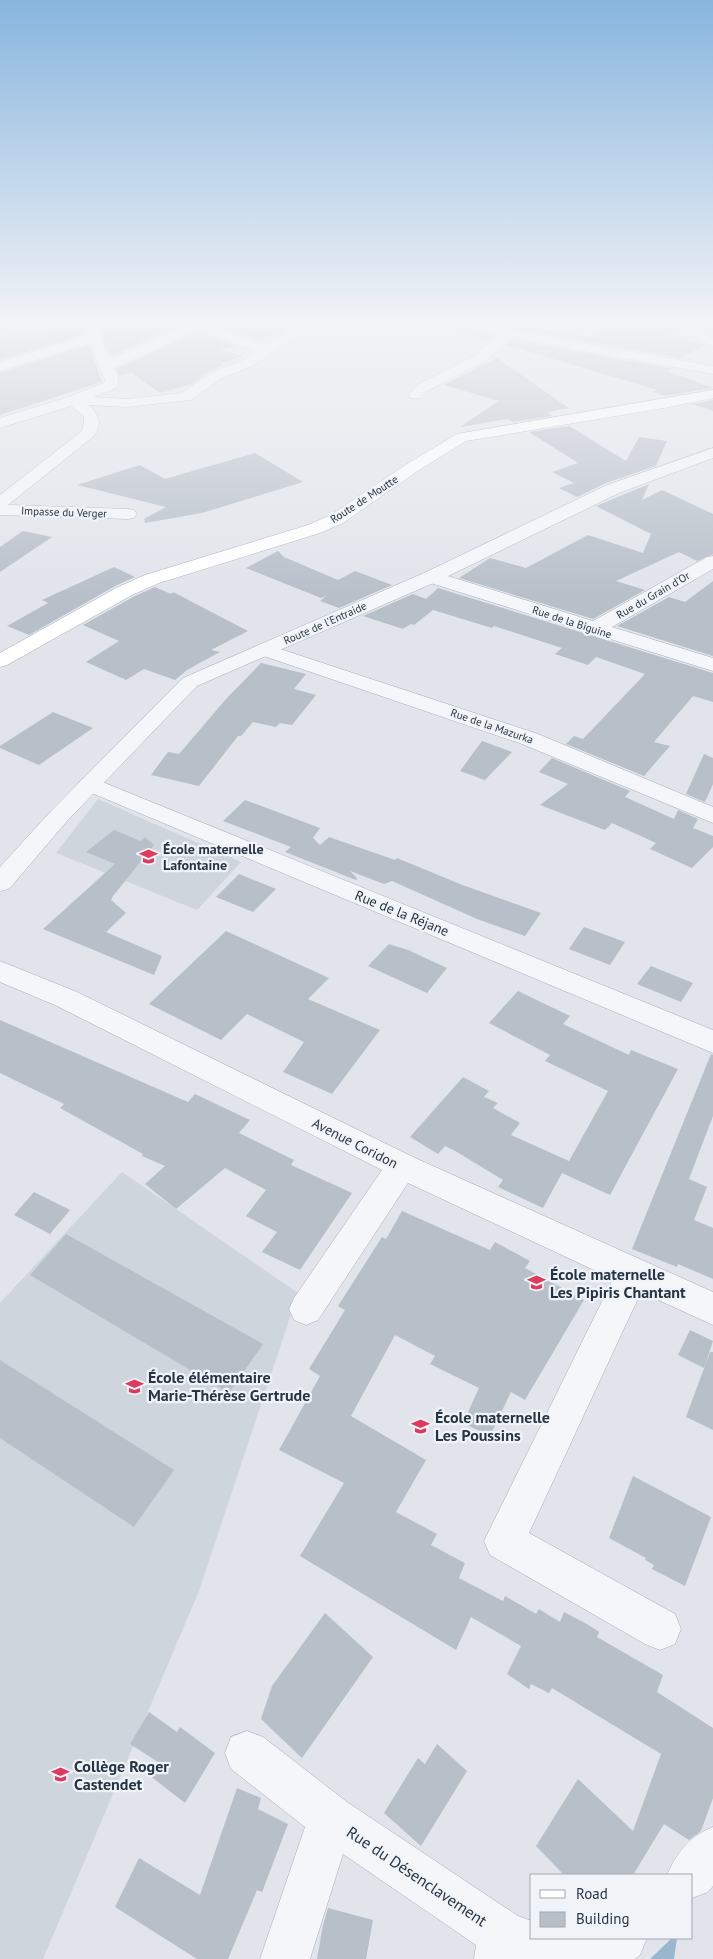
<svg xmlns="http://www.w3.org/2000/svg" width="713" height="1959" font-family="'PT Sans',sans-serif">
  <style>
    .built { fill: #ced5dd }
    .water { fill: #98b7ce }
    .building { fill: #b7bfc9 }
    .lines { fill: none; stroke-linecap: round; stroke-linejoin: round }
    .minor-casing { stroke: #a5acb6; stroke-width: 1 }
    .tertiary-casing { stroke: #a5acb6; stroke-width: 1 }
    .secondary-casing { stroke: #a5acb6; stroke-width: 1 }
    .minor { fill: #f4f6f9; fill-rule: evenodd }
    .tertiary { fill: #f4f6f9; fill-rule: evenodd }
    .secondary { fill: #fff; fill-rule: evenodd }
    .labels { text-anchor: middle; stroke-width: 4.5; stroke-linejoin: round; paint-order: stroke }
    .far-street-label { font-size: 11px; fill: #273444; stroke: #f0f4f8 }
    .poi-label { font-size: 14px; font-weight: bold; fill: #273444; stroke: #f0f4f8; text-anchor: start }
    .street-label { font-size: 14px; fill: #273444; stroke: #f0f4f8 }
    .near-poi-label { font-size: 16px; font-weight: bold; fill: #273444; stroke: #f0f4f8; text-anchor: start }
    .near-street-label { font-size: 16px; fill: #273444; stroke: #f0f4f8 }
  </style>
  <rect width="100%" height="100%" fill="#e1e5eb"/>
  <!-- built -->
  <g class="built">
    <polygon points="98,799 241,862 197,910 56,853"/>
    <polygon points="122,1172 298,1293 199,1591 43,1959 0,1959 0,1303"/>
  </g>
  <!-- water -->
  <polygon class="water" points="672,1938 677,1938 674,1959 650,1959"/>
  <!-- building -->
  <g class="building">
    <polygon points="63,323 85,323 85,334 0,360 0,336 47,332 49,328"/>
    <polygon points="103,323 185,323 111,356 103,337"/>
    <polygon points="214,323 292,323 292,326 280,333 256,340"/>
    <polygon points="458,323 475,323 468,328 470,332 492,336 488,340 457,330"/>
    <polygon points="483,323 502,323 592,337 616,323 664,323 677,331 669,334 705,345 681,357 694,360 692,360"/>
    <polygon points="199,331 236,346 220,350 243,356 219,364 224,365 211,370 192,384 160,393 131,373 119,376 116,369"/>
    <polygon points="512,340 673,369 667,371 713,388 665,396 652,392 657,390 506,345"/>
    <polygon points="89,345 102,382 0,415 0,373"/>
    <polygon points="497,358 569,408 547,412 553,416 513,422 507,419 460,427 499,401 444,385"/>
    <polygon points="713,400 713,411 691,404"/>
    <polygon points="569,426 626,461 639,437 667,441 656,466 606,483 577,497 559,488 574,483 552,472 578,463 529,432"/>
    <polygon points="255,453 303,482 202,513 145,523 144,519 166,507 77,485 140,465 165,479"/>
    <polygon points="649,484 642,500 662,490 713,514 713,554 697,561 679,552 616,581 645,590 593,619 459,578 490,558 526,568 588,535 643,553 651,534 596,506"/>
    <polygon points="23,531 52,537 0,572 0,547"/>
    <polygon points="278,551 284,557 338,580 355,571 392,585 339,608 320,601 327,595 321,598 246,568"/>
    <polygon points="114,567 135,577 117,585 29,635 7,626 48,603 42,600"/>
    <polygon points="713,581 713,656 617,626 669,597 685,602"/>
    <polygon points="155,587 171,594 173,592 248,631 211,650 220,652 187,670 175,680 144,669 126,680 86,662 119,641 83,625 133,597"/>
    <polygon points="438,588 713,673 713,702 693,696 654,742 670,746 644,776 566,744 574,736 583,739 645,674 596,657 588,665 555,654 562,648 494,626 492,628 433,610 414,625 411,624 403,629 363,616 413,594 426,599"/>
    <polygon points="261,663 306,674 294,689 316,695 292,725 280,723 276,727 253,722 241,736 238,736 199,786 151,775 168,752 179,754 226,699"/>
    <polygon points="53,712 93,728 39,765 0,748 0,746"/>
    <polygon points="482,741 512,752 485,780 460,771"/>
    <polygon points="704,754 713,758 713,784 705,802 686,794"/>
    <polygon points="552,758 630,791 625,797 674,819 678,810 698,819 693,828 713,836 713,847 692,868 650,849 656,843 612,823 605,830 540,805 568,784 539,772"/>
    <polygon points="245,800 320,828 313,838 320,845 329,837 395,860 397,858 460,884 541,913 525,936 477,919 392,881 384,884 350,871 357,878 356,880 285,852 291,847 223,821"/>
    <polygon points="114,830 141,841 145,837 154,845 113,896 111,900 126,913 106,932 162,956 154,975 43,929 115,864 86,852"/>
    <polygon points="239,874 276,889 253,912 216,897"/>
    <polygon points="584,927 625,942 610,965 569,949"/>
    <polygon points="226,931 329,978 308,999 380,1030 332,1094 283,1072 304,1042 247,1014 221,1040 149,1004"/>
    <polygon points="389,944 408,950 447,968 427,993 368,966"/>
    <polygon points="651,966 693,983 681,1002 637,984"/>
    <polygon points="518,991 570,1016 563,1024 629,1055 631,1050 678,1069 610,1195 562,1173 543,1208 498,1187 503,1180 457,1152 445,1146 438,1154 410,1137 463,1077 489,1091 484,1097 498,1103 493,1108 520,1123 511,1135 569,1161 608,1091 545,1061 550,1055 489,1023"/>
    <polygon points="0,1020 188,1102 195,1094 250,1120 239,1133 294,1160 291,1165 352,1193 300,1270 262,1252 277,1232 246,1216 266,1190 225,1168 176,1209 145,1184 165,1166 142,1156 143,1154 60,1108 64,1104 0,1073"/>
    <polygon points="711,1054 713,1055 713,1116 689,1179 707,1187 694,1220 713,1228 713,1279 678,1264 677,1267 632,1249"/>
    <polygon points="34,1192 70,1210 50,1234 14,1215"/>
    <polygon points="402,1211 490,1250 495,1242 530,1261 525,1268 584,1300 525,1400 511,1392 490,1436 463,1423 479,1388 430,1364 435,1356 395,1335 351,1416 426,1460 396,1512 437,1534 431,1545 465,1563 459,1578 503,1601 505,1596 536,1614 539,1609 560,1622 564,1612 587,1624 599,1632 597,1637 663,1675 657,1692 713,1728 713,1798 701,1831 689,1840 664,1824 633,1875 564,1875 536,1846 578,1779 633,1831 661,1754 552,1688 549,1693 531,1684 529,1689 507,1674 521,1646 471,1617 456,1650 300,1556 344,1483 279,1450 320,1376 309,1369 345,1310 338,1306 382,1237 386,1239"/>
    <polygon points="66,1234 263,1344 229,1393 30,1275"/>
    <polygon points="690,1330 713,1341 704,1368 678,1355"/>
    <polygon points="710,1352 713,1352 713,1430 686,1417"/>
    <polygon points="0,1360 174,1470 134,1527 0,1438"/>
    <polygon points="633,1476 711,1517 685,1586 652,1569 654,1565 645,1560 646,1558 609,1538"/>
    <polygon points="325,1613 373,1657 302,1758 261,1719 272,1686"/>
    <polygon points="149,1712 177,1732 180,1727 215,1753 185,1803 149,1775 158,1762 130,1744"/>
    <polygon points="437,1744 467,1771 421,1846 384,1813 418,1758 425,1764"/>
    <polygon points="237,1788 261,1798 258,1809 288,1824 262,1892 257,1890 228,1959 197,1959 115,1907 139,1858 200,1895"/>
    <polygon points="328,1908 373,1920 366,1959 317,1959 323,1925"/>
  </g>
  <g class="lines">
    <defs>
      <g id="minor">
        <path d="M87,323h14v14l9,22 80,-36h19l55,23 36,-23h15l-62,43 -31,12 -31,22 -64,7 -39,-2c11,9 15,18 6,31l-86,69 120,4 6,1 3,4 -3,4 -6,1 -128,-4v-20l82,-64 2,-8v-7l-13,-10 -71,22v-10l68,-21 36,-14 1,-3 -15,-37 -90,28v-9l87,-27zM199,329l56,23 -12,8 -31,12 -30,21 -55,6 -33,-2 22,-9c5,-7 1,-13 -2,-20z"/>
        <polygon points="666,323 683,323 713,338 713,347"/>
        <polygon points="477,324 713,366 713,374 511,338 484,362 427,391 420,398 410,398 408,395 417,385 474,356 496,335 472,331 470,328"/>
        <polygon points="713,556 713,569 612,627 713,658 713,671 424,581 422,577 424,573 431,571 438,573 593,621 707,557"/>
        <polygon points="265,644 538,734 713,807 713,823 522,744 258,654 255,650 258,646"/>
        <polygon points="90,777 713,1030 713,1053 82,789 78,784 82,779"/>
        <polygon points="0,961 77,992 413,1157 713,1292 713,1325 641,1292 529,1533 675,1614 681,1629 675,1644 660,1650 645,1644 490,1555 484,1541 613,1279 408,1183 318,1320 306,1325 294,1320 289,1309 294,1298 382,1170 57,1006 0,982"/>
        <polygon points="247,1731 263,1737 347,1802 518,1916 532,1921 532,1938 647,1938 640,1955 635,1959 474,1959 476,1945 343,1854 310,1959 260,1959 305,1827 231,1769 225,1753 231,1737"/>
        <path d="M713,1827v59l-5,6 -16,6v-23h-25c10,-23 23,-39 46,-48z"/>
      </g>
      <polygon id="tertiary" points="713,448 713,458 619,493 438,581 197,686 67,821 9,889 0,891 0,867 51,811 183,678 424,573 607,485"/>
      <polygon id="secondary" points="713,390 713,398 664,408 466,441 419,470 343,523 320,533 159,583 132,595 7,665 0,667 0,653 118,587 145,575 308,525 331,515 407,464 457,434"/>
    </defs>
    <!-- minor casing -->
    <use href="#minor" class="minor-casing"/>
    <!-- tertiary casing -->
    <use href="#tertiary" class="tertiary-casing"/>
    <!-- secondary casing -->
    <use href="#secondary" class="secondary-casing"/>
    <!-- minor -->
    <use href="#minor" class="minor"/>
    <!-- tertiary -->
    <use href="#tertiary" class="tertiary"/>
    <!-- secondary -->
    <use href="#secondary" class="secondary"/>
  </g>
  <!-- sky -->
  <linearGradient id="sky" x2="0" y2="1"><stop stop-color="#88b5de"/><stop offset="0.54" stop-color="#f2f3f6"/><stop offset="1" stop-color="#f2f3f6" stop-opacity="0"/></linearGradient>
  <rect width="713" height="597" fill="url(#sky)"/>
  <!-- icons -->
  <defs>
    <symbol id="school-bare" viewBox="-9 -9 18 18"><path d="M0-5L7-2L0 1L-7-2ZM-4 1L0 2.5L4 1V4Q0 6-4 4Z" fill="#dc3a5f" stroke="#f0f4f8" stroke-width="2.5" paint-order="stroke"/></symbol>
  </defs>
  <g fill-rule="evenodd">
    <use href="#school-bare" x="136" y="844" width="25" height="25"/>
    <use href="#school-bare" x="524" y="1270" width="25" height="25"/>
    <use href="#school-bare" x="122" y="1374" width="25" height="25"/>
    <use href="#school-bare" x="408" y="1414" width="25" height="25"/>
    <use href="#school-bare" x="48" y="1762" width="25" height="25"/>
  </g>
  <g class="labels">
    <!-- far-street labels -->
    <g class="far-street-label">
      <text transform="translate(364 499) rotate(-33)" y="4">Route de Moutte</text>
      <text transform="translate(64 512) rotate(2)" y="4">Impasse du Verger</text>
      <text transform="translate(653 595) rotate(-30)" y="4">Rue du Grain d'Or</text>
      <text transform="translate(572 622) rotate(18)" y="4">Rue de la Biguine</text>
      <text transform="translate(325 623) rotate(-24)" y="4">Route de l'Entraide</text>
      <text transform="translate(492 726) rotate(19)" y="4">Rue de la Mazurka</text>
    </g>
    <!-- poi labels -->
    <g class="poi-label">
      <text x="163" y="854">École maternelle<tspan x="163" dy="16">Lafontaine</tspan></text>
    </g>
    <!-- street labels -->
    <g class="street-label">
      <text transform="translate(402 913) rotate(22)" y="5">Rue de la Réjane</text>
      <text transform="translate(355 1143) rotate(27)" y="5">Avenue Coridon</text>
    </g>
    <!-- near-poi labels -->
    <g class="near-poi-label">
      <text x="550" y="1280">École maternelle<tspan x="550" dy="18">Les Pipiris Chantant</tspan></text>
      <text x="148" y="1383">École élémentaire<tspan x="148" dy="18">Marie-Thérèse Gertrude</tspan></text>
      <text x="435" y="1423">École maternelle<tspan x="435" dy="18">Les Poussins</tspan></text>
      <text x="74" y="1772">Collège Roger<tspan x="74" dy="18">Castendet</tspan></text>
    </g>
    <!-- near-street labels -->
    <g class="near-street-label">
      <text transform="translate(417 1876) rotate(34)" y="6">Rue du Désenclavement</text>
    </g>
  </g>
  <!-- legend -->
  <rect x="530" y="1874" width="162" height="65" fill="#f0f4f8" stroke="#a0a7b0"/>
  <rect x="540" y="1890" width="25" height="8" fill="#ffffff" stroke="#a0a7b0"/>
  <text x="576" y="1899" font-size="15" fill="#273444">Road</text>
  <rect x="540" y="1912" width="25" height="15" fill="#b7bfc9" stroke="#a0a7b0"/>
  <text x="576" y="1924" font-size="15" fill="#273444">Building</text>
</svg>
